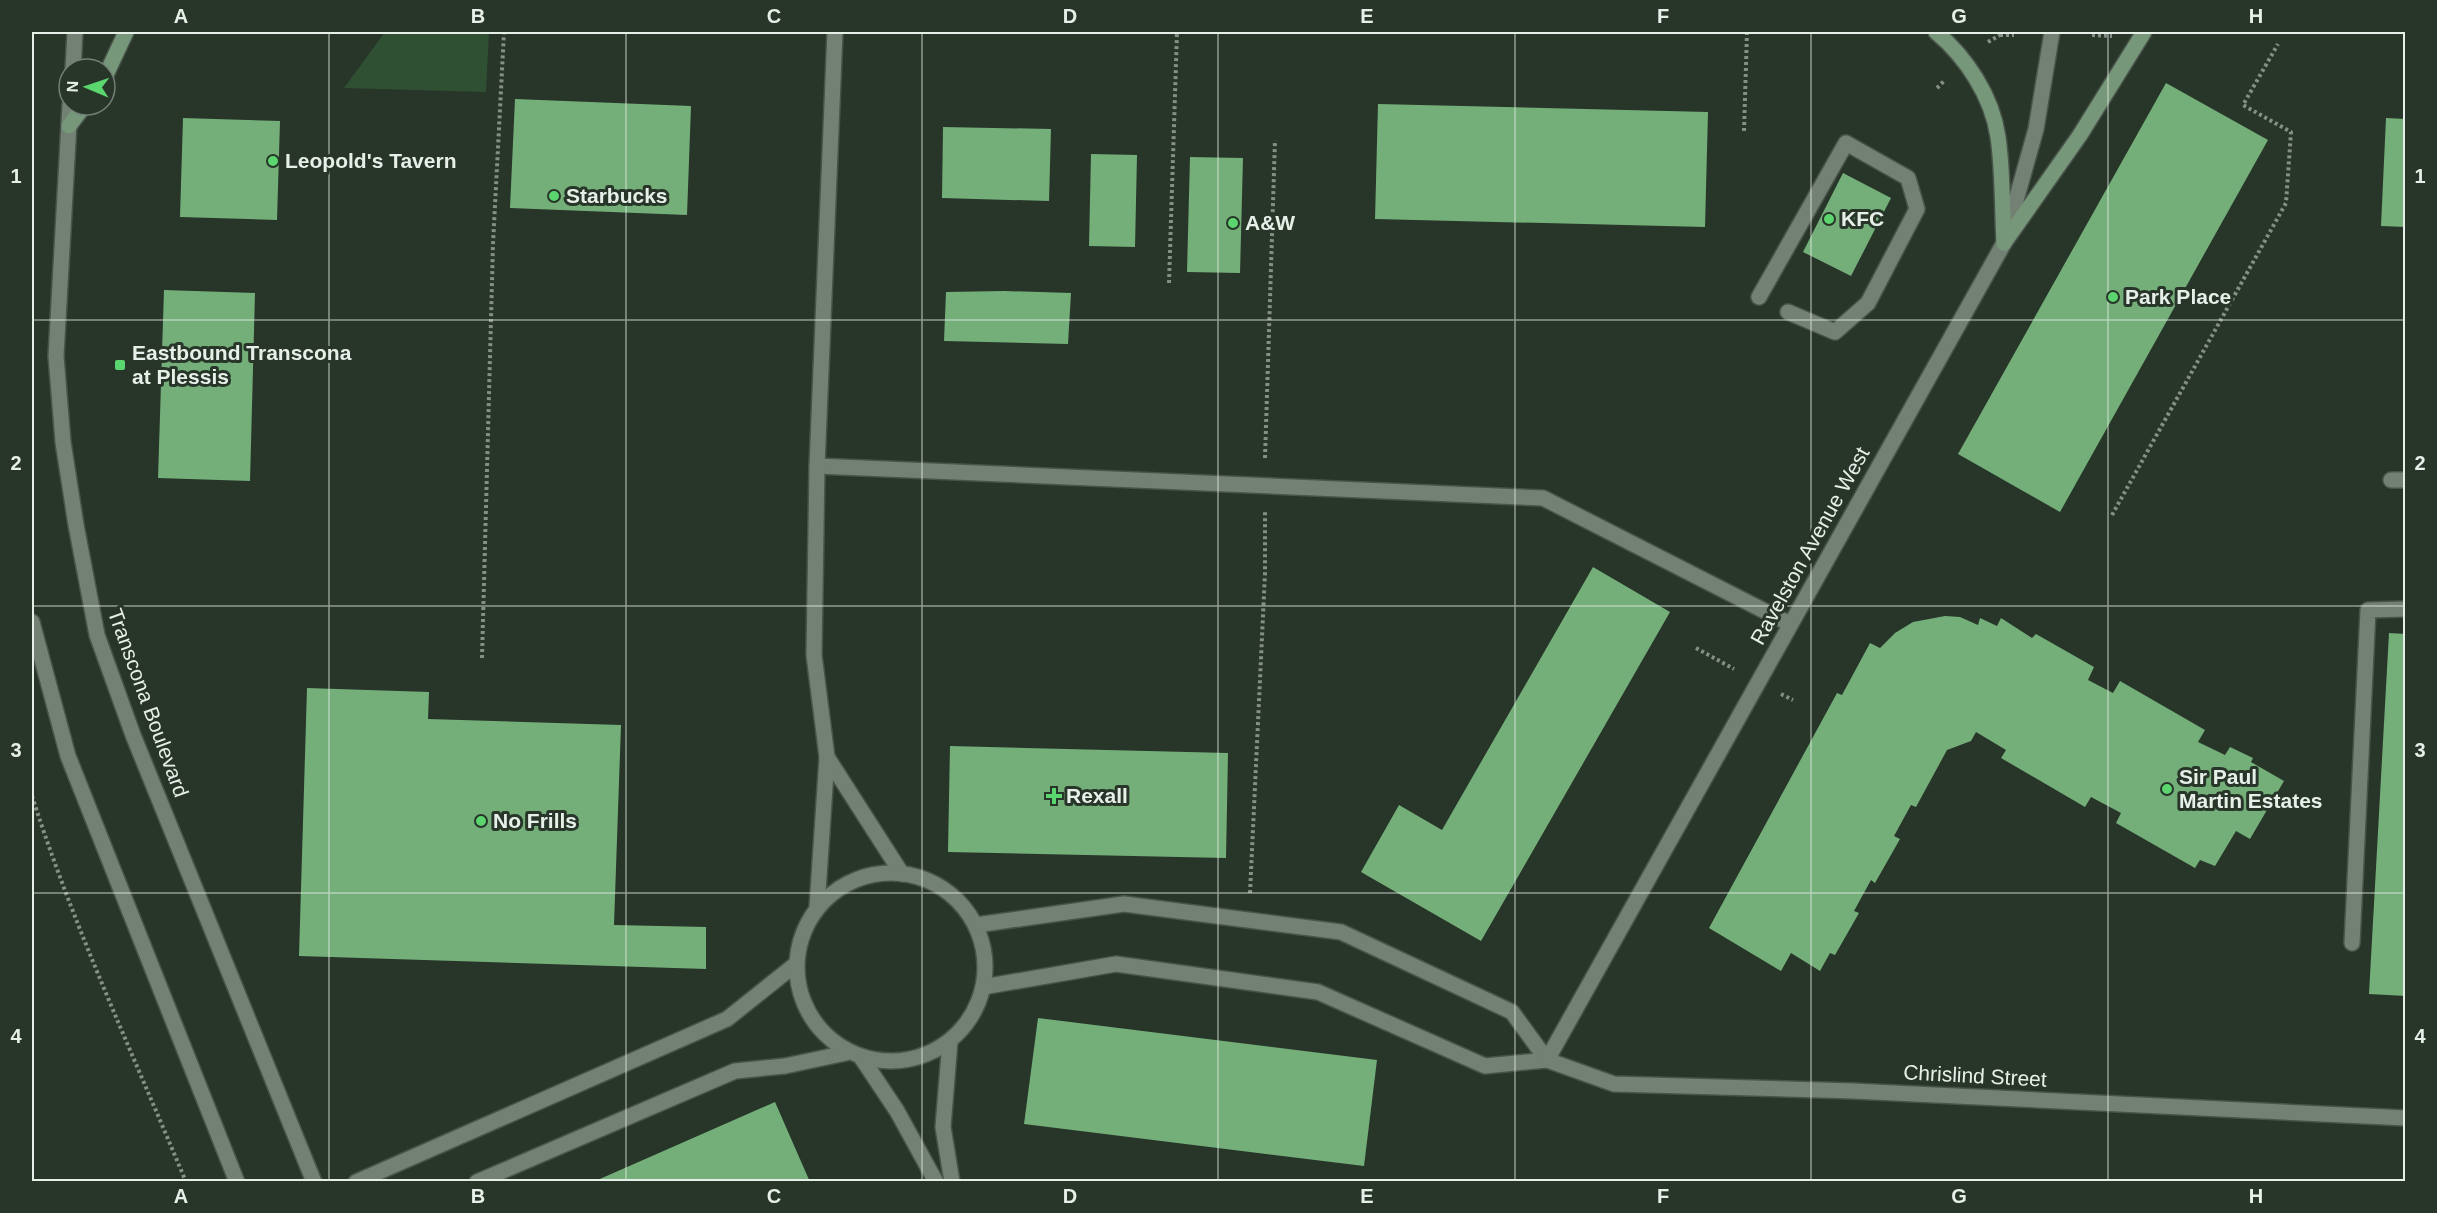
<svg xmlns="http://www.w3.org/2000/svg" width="2437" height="1213" font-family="Arial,sans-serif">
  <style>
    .green { fill: #2f5032 }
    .building { fill: #74af7a }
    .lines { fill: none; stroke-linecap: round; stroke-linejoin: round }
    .service-casing { stroke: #485349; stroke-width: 18 }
    .minor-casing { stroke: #485349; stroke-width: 18 }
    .tertiary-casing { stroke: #485349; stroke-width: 18 }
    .secondary-casing { stroke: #485349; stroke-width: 18 }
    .path { stroke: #848f85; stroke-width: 4; stroke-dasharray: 3 3; stroke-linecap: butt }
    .service { stroke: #728173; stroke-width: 15 }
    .minor { stroke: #728173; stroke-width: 15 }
    .tertiary { stroke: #728173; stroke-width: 15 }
    .secondary { stroke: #769779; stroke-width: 15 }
    .grid { fill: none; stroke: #e7f0e8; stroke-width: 1.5; stroke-opacity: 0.55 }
    .poi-dot { fill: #5bd56e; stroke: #283529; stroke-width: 2 }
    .labels { text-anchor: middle; stroke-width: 6; stroke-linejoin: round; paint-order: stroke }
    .poi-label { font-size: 21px; font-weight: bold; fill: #e7f0e8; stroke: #283529; text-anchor: start }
    .street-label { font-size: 21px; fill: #e7f0e8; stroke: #283529 }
    .neatline { fill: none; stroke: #e7f0e8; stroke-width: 2 }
    .grid-label { font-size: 20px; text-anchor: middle; font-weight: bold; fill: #e7f0e8 }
  </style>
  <rect width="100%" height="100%" fill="#283529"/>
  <!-- green -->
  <polygon class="green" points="385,32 489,32 486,92 344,88"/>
  <!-- building -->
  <g class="building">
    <polygon points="2166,83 2268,140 2060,512 1958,454"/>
    <polygon points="515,99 691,106 687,215 510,208"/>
    <polygon points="1378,104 1708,112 1705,227 1375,219"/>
    <polygon points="183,118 280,121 277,220 180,217"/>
    <polygon points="2386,118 2406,119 2406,227 2381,226"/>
    <polygon points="943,127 1051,129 1049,201 942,198"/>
    <polygon points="1091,154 1137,155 1135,247 1089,246"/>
    <polygon points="1190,157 1243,158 1240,273 1187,272"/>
    <polygon points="1843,173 1891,198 1851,276 1803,252"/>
    <polygon points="164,290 255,293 250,481 158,478"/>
    <polygon points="1004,291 1071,293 1068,344 944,341 946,292"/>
    <polygon points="1593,567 1670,612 1481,941 1361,872 1399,805 1442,830"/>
    <polygon points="1945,616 1960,617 1978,625 1980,618 1997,626 2001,618 2032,638 2036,634 2094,667 2088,680 2113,693 2120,681 2205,730 2198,742 2225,755 2230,747 2253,758 2251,762 2284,781 2250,839 2236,831 2215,866 2200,860 2195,868 2116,823 2121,813 2091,797 2085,807 2001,758 2006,750 1976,732 1971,741 1947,750 1916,807 1911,805 1894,836 1900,839 1875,883 1871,880 1854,911 1859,913 1835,955 1830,953 1820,971 1791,953 1781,971 1709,928 1837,693 1842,695 1870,643 1880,648 1895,633 1913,622"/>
    <polygon points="2389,633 2406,634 2406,996 2369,994"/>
    <polygon points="307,688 429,692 428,719 621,725 614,925 706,927 706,969 299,956"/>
    <polygon points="950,746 1228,753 1226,858 948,852"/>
    <polygon points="1038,1018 1377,1060 1364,1166 1024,1124"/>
    <polygon points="775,1102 810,1182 593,1182"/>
  </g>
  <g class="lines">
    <defs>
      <g id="service">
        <polyline points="1759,297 1846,143 1908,178 1917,209 1868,303 1835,332 1788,312"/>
        <polyline points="817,466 1543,498 1790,624"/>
        <polyline points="2391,480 2406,480"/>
        <polyline points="827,757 902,874"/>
        <polyline points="817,907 827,757 814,655 817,466 835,32"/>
        <polyline points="2352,943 2368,610 2406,609"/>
        <polyline points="950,1041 943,1127 952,1182"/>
        <polyline points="861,1057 897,1111 936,1182"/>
        <polyline points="356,1182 727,1019 796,964"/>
        <polyline points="477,1182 735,1071 785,1066 846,1053"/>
      </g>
      <g id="minor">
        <circle cx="891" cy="967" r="94"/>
        <polyline points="976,925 1124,904 1341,932 1512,1012 1547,1060"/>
        <polyline points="983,987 1116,964 1318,992 1485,1066 1547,1060 1614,1084 1853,1091 2406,1118"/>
        <polyline points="1547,1060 2004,243 2036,129 2052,32"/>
      </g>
      <g id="tertiary">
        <polyline points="73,69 75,32"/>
        <polyline points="70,105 56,356 63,442 76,525 97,635 133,735 314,1182"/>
        <polyline points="32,622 68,756 237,1182"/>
      </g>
      <g id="secondary">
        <path d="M1936,32c30,25 56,64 62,105 5,34 4,71 6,106"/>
        <polyline points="105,77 126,32"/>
        <polyline points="69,126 85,105"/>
        <polyline points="2004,243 2080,135 2144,32"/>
      </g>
    </defs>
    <!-- service casing -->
    <use href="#service" class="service-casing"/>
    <!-- minor casing -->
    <use href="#minor" class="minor-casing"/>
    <!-- tertiary casing -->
    <use href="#tertiary" class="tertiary-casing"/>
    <!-- secondary casing -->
    <use href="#secondary" class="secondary-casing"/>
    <!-- path -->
    <g class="path">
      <polyline points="2000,35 2014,35"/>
      <polyline points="2092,35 2112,36"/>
      <polyline points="1988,42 2000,35 2000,32"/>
      <polyline points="1937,88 1945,80"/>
      <polyline points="1744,131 1747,32"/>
      <polyline points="1169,283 1177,32"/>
      <polyline points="1265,458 1275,140"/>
      <polyline points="2112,515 2286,203 2291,132 2243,105 2278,44"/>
      <polyline points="1696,648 1734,669"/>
      <polyline points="482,658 493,244 504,32"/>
      <polyline points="1781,694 1793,700"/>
      <path d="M32,796c42,132 101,258 154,386"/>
      <polyline points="1250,893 1265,573 1265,511"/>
    </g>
    <!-- service -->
    <use href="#service" class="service"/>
    <!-- minor -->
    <use href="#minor" class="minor"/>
    <!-- tertiary -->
    <use href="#tertiary" class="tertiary"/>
    <!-- secondary -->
    <use href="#secondary" class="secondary"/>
  </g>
  <!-- grid -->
  <path class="grid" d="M329,32v1150M626,32v1150M922,32v1150M1218,32v1150M1515,32v1150M1811,32v1150M2108,32v1150M32,320h2374M32,606h2374M32,893h2374"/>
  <!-- markers -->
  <g class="poi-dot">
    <circle cx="273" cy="161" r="6"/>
    <circle cx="554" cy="196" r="6"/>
    <circle cx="1829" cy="219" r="6"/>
    <circle cx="1233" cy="223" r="6"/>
    <circle cx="2113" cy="297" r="6"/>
    <rect x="114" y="359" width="12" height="12" rx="3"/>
    <circle cx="2167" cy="789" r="6"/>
    <path d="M1051 787h6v6h6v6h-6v6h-6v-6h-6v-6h6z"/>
    <circle cx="481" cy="821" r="6"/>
  </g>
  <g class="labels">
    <!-- poi labels -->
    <g class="poi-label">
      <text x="285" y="168">Leopold's Tavern</text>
      <text x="566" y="203">Starbucks</text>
      <text x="1841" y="226">KFC</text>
      <text x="1245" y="230">A&amp;W</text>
      <text x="2125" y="304">Park Place</text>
      <text x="132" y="360">Eastbound Transcona<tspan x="132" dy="24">at Plessis</tspan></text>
      <text x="2179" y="784">Sir Paul<tspan x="2179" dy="24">Martin Estates</tspan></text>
      <text x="1066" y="803">Rexall</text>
      <text x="493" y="828">No Frills</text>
    </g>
    <!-- street labels -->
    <g class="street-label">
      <text transform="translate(1810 546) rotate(-61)" y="7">Ravelston Avenue West</text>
      <text transform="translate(148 703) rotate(70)" y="7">Transcona Boulevard</text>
      <text transform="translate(1975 1076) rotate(3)" y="7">Chrislind Street</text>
    </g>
  </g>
  <!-- border -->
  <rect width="2437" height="1213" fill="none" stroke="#283529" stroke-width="66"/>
  <!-- north arrow -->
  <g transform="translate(87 87) rotate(272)"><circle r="28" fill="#283529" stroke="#748075" stroke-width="1.5"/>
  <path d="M0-4.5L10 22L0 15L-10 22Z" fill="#5bd56e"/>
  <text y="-9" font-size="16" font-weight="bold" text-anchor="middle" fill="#e7f0e8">N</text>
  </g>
  <rect x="33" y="33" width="2371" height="1147" class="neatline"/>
  <g class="grid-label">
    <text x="181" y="23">A</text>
    <text x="478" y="23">B</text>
    <text x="774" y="23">C</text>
    <text x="1070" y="23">D</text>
    <text x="1367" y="23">E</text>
    <text x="1663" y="23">F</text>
    <text x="1959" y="23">G</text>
    <text x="2256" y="23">H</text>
    <text x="16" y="183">1</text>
    <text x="2420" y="183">1</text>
    <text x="16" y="470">2</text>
    <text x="2420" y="470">2</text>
    <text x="16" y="757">3</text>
    <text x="2420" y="757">3</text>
    <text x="16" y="1043">4</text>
    <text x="2420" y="1043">4</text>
    <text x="181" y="1203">A</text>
    <text x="478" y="1203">B</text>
    <text x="774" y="1203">C</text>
    <text x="1070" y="1203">D</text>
    <text x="1367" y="1203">E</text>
    <text x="1663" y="1203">F</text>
    <text x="1959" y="1203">G</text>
    <text x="2256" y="1203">H</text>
  </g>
</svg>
